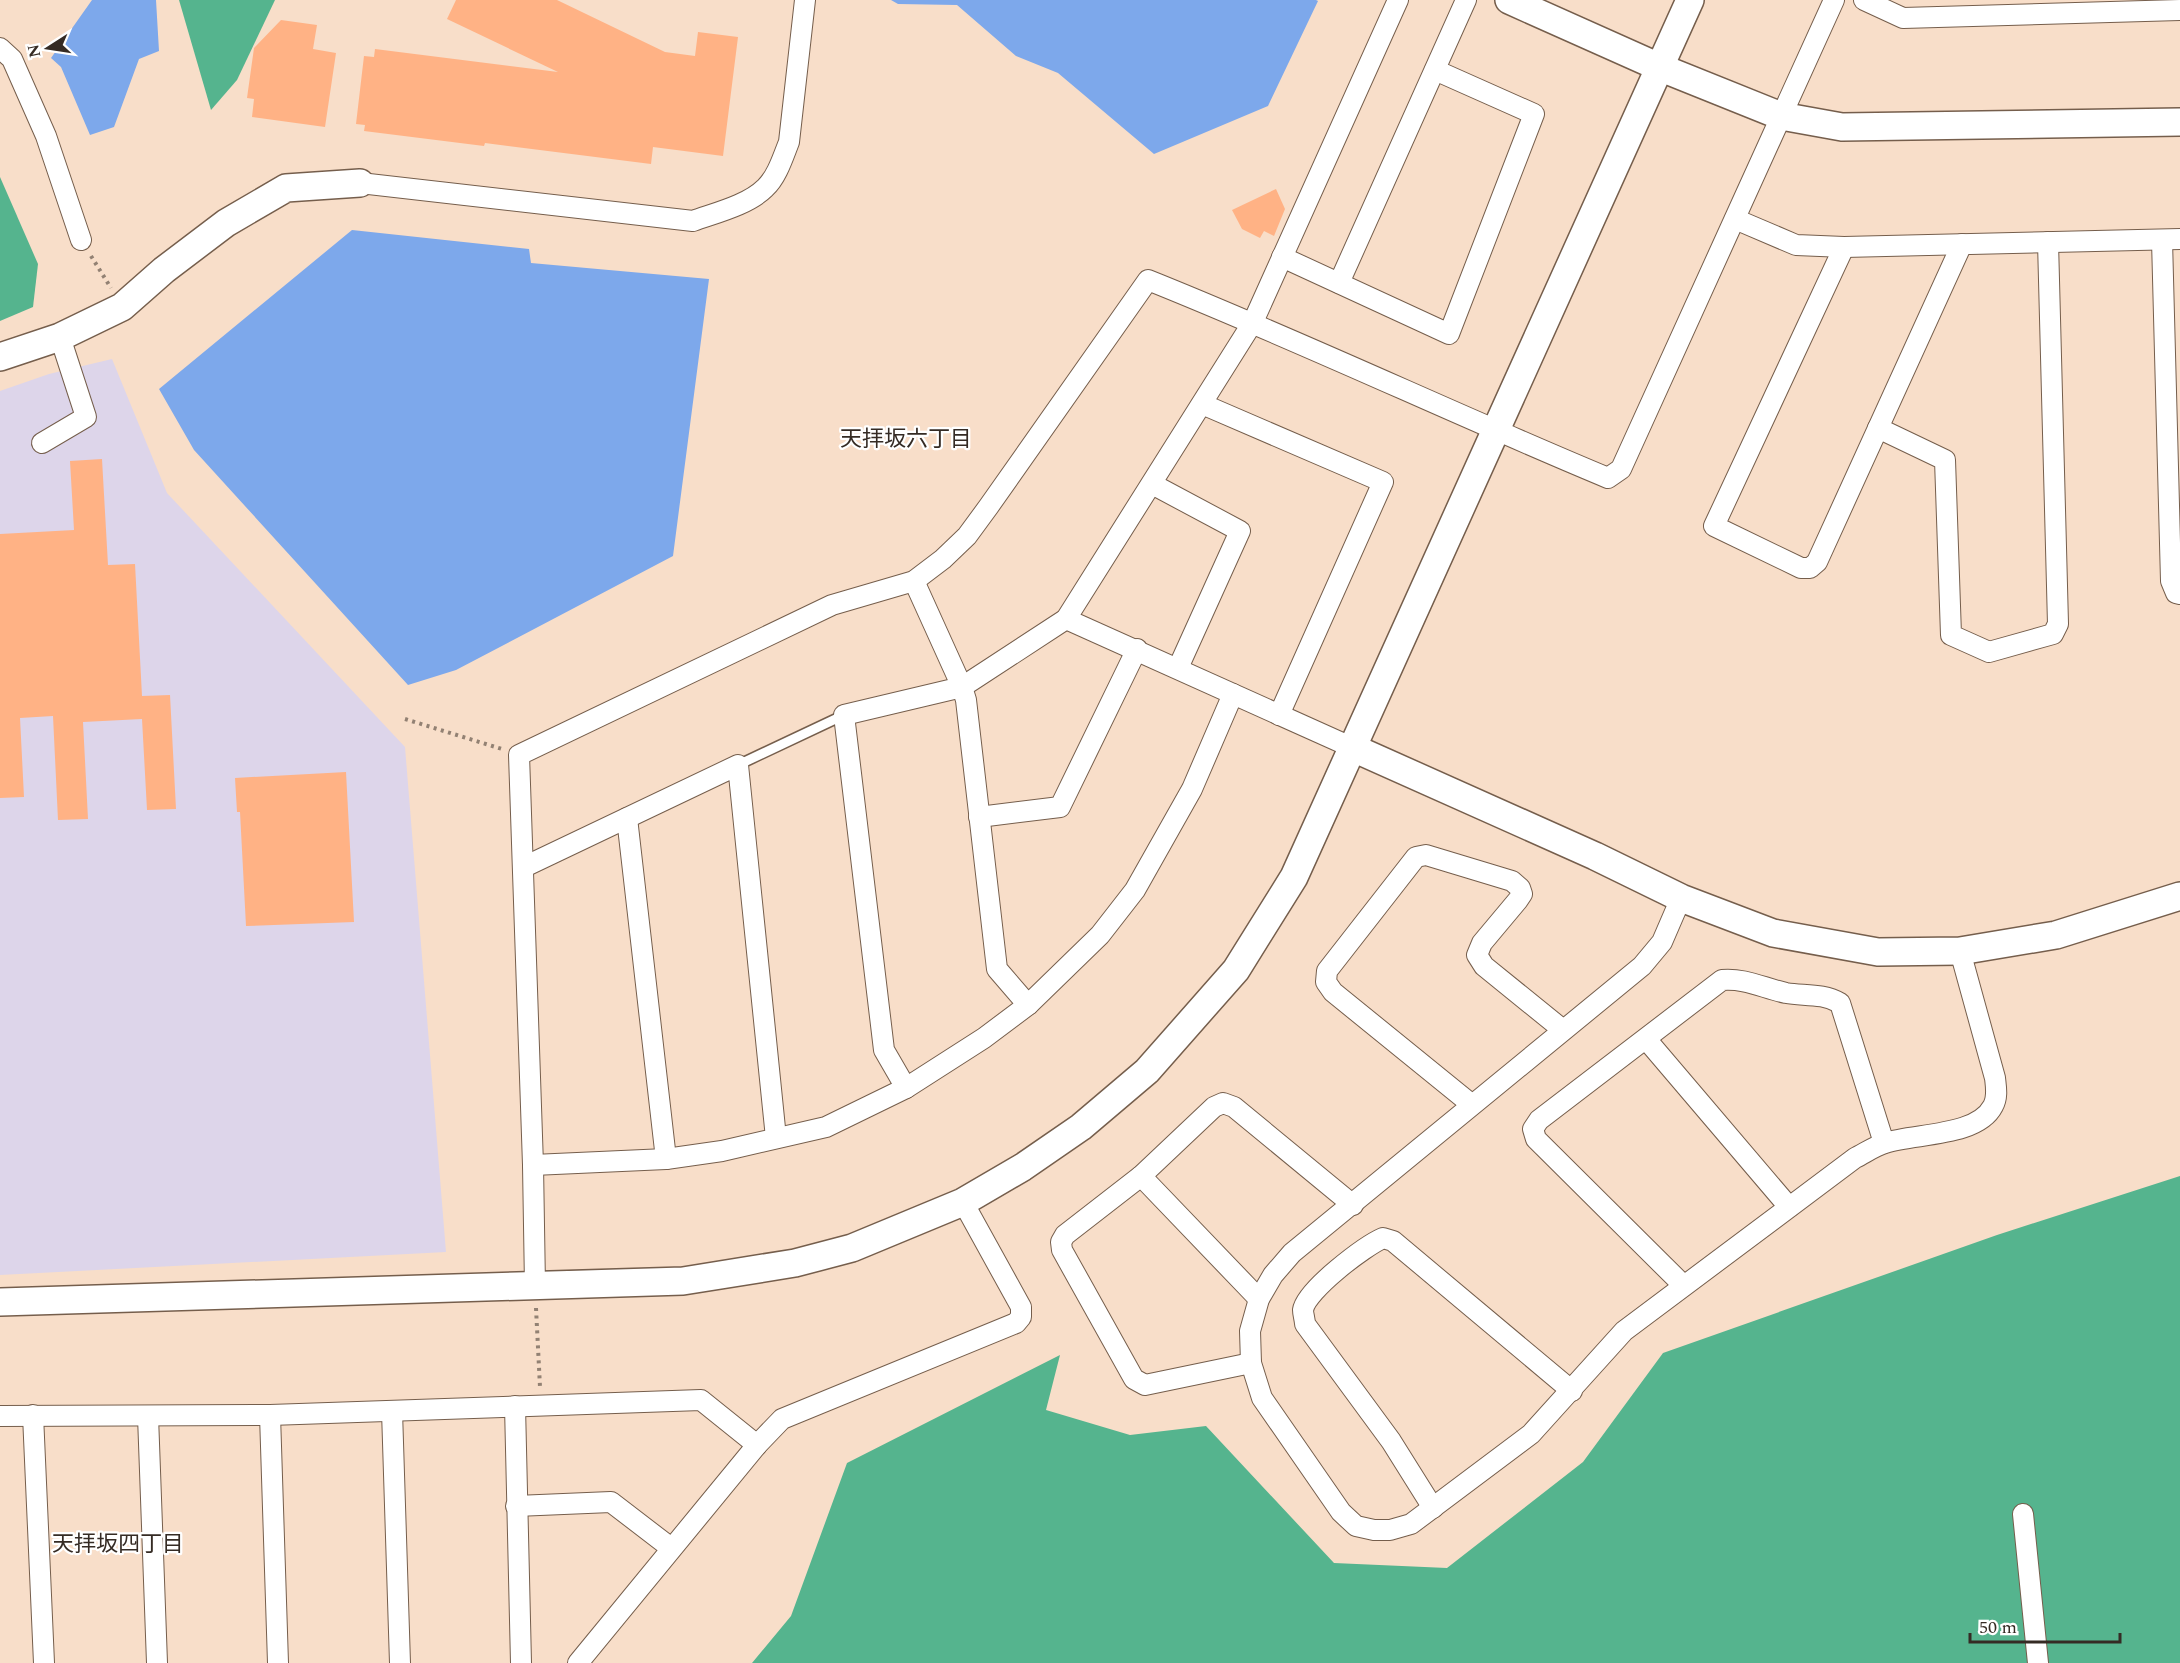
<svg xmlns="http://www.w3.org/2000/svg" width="2180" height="1663" font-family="Spectral,'Noto Sans JP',serif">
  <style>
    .education { fill: #ddd5ea }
    .forest { fill: #55b48e }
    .water { fill: #7da8eb }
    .building { fill: #ffb285 }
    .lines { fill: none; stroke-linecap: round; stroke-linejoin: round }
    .lane-casing { stroke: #755e4c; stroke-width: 12 }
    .street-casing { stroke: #755e4c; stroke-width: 22 }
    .secondary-casing { stroke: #755e4c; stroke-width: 30 }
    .path { stroke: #928173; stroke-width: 4; stroke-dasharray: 3 4.5; stroke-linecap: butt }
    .lane { stroke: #fff; stroke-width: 9 }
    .street { stroke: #fff; stroke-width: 20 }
    .secondary { stroke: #fff; stroke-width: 27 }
    .labels { text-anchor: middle; stroke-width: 4.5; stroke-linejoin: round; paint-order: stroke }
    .neighbourhood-label { font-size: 22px; fill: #352b24; stroke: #fff }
  </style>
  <rect width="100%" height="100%" fill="#f8dec9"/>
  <!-- education -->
  <polygon class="education" points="112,359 167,493 405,747 446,1252 0,1275 0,391 49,374"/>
  <!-- forest -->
  <g class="forest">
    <polygon points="179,0 275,0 237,80 211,110"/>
    <polygon points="0,177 38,264 33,307 0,321"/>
    <polygon points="2180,1176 2180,1663 752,1663 791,1616 847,1463 1060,1355 1046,1410 1130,1435 1206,1426 1334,1563 1447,1568 1583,1462 1663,1353 1997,1235"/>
  </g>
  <!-- water -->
  <g class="water">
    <polygon points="92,0 156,0 159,51 139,59 114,127 90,135 61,67 51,58"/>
    <polygon points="891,0 1316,0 1318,1 1268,106 1154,154 1058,73 1016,56 957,5 898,4"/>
    <polygon points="352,230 529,249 531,263 709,279 673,556 456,670 408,685 194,450 159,389"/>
  </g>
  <!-- building -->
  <g class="building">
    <polygon points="456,0 557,0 665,52 695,56 698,32 738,37 723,156 653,147 651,164 485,143 484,146 364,131 365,125 356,124 364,56 374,57 375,49 558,72 447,19"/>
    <polygon points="281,20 317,25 313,49 336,53 325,127 252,117 254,99 247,98 254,48"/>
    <polygon points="1276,189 1285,209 1274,236 1264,231 1260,238 1242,229 1232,210"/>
    <polygon points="102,459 108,565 135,564 142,696 170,695 176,809 147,810 142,719 83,722 88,819 58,820 53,716 20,718 24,797 0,798 0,534 74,530 70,461"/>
    <polygon points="346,772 354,922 246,926 240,812 237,812 235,778"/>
  </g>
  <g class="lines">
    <defs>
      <polyline id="lane" points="738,765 844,715"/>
      <g id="street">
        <polyline points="1864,0 1903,18 2180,10"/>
        <polyline points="0,48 12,59 46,136 81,240"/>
        <path d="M360,183l333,38c22,-8 55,-16 72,-33 12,-11 18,-31 24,-46l16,-142"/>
        <polyline points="1735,219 1796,245 1844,247 2180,239"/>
        <polyline points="2162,240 2171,581 2176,593 2180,594"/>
        <polyline points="1844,247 1714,526 1801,568 1810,568 1817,562 1962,244"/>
        <polyline points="1282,257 1449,334 1534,114 1435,70"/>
        <polyline points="1339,283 1466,0"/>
        <polyline points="1202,404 1383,482 1279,715"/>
        <polyline points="1878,428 1945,460 1951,635 1989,652 2053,634 2058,624 2048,242"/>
        <polyline points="42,443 86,417 60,337"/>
        <polyline points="1152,484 1240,531 1178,668"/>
        <polyline points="914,581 962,687 966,700 997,969 1028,1005"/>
        <polyline points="1066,619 1351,747"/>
        <polyline points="979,817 1060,807 1137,649"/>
        <polyline points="627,818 666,1159"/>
        <polyline points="524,867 738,765 776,1138"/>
        <path d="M1681,898l-19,44 -20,24 -350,287 -19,22 -14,24 -9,32 1,32 11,35 79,114 15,14 18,4h16l21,-6 120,-90 93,-103 231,-173c10,-5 20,-12 30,-15 30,-10 92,-6 108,-37 5,-9 3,-19 2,-28l-35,-127"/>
        <polyline points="1646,1039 1789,1207"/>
        <polyline points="906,1088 884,1050 844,715 962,687 1066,619 1253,322 1398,0"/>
        <polyline points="1471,1104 1333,992 1326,982 1327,971 1416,857 1426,855 1512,881 1520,888 1522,894 1518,900 1482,943 1477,955 1484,966 1563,1030"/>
        <polyline points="533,1165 666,1159 722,1151 826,1127 906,1088 984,1038 1028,1005 1100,935 1135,890 1192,789 1233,694"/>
        <polyline points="1141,1176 1259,1299"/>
        <path d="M1683,1285l-147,-146 -3,-10 6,-9 183,-140c23,-2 41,8 64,13 18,3 37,0 54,10l44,140"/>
        <path d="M535,1286l-2,-121 -14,-410 313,-150 82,-24 29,-22 24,-23 22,-30 159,-226c155,62 306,134 460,198l13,-9 213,-469"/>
        <polyline points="1251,1363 1145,1385 1134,1379 1062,1250 1061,1242 1065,1235 1141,1176 1214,1107 1223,1103 1234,1107 1353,1205"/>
        <polyline points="515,1406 521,1663"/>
        <polyline points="392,1411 400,1663"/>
        <polyline points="33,1415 44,1663"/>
        <polyline points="270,1415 278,1663"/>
        <polyline points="0,1416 270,1415 701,1400 757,1445"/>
        <polyline points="148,1416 157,1663"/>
        <polyline points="516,1506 611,1502 671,1548"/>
        <path d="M1433,1508l-42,-67 -86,-117c0,-4 -2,-10 -2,-14 3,-20 62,-64 80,-72l10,3 179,150"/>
        <polyline points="2023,1514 2038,1663"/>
        <polyline points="578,1663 757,1445 782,1419 1016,1323 1021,1317 1021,1307 963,1202"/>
      </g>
      <g id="secondary">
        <polyline points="1509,0 1659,67 1781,116 1842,127 2180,122"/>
        <polyline points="0,357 60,337 122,307 164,270 226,223 286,188 360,183"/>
        <polyline points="1351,747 1595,856 1681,898 1773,933 1878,952 1960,951 2056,935 2180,896"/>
        <polyline points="0,1302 683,1281 795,1263 852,1248 963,1202 1023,1167 1081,1127 1147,1071 1236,970 1294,877 1690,0"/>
      </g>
    </defs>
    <!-- lane casing -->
    <use href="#lane" class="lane-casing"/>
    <!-- street casing -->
    <use href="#street" class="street-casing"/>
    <!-- secondary casing -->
    <use href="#secondary" class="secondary-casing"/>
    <!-- path -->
    <g class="path">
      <polyline points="91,256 111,288"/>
      <polyline points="405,719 502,749"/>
      <polyline points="536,1308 540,1387"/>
    </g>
    <!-- lane -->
    <use href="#lane" class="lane"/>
    <!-- street -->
    <use href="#street" class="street"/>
    <!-- secondary -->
    <use href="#secondary" class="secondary"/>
  </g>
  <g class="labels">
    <!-- neighbourhood labels -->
    <g class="neighbourhood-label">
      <text x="906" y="446">天拝坂六丁目</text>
      <text x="118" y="1551">天拝坂四丁目</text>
    </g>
  </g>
  <!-- north arrow -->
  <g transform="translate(48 48) rotate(258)" stroke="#ffffff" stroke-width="4.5" paint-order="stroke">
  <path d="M0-4.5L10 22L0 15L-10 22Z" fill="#352b24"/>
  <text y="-9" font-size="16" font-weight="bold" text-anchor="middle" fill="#352b24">N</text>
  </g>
  <!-- scale -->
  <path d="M1970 1633v9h150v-9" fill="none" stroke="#352b24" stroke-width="3"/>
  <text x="1979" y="1633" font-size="18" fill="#352b24" stroke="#ffffff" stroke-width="4.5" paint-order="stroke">50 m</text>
</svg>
